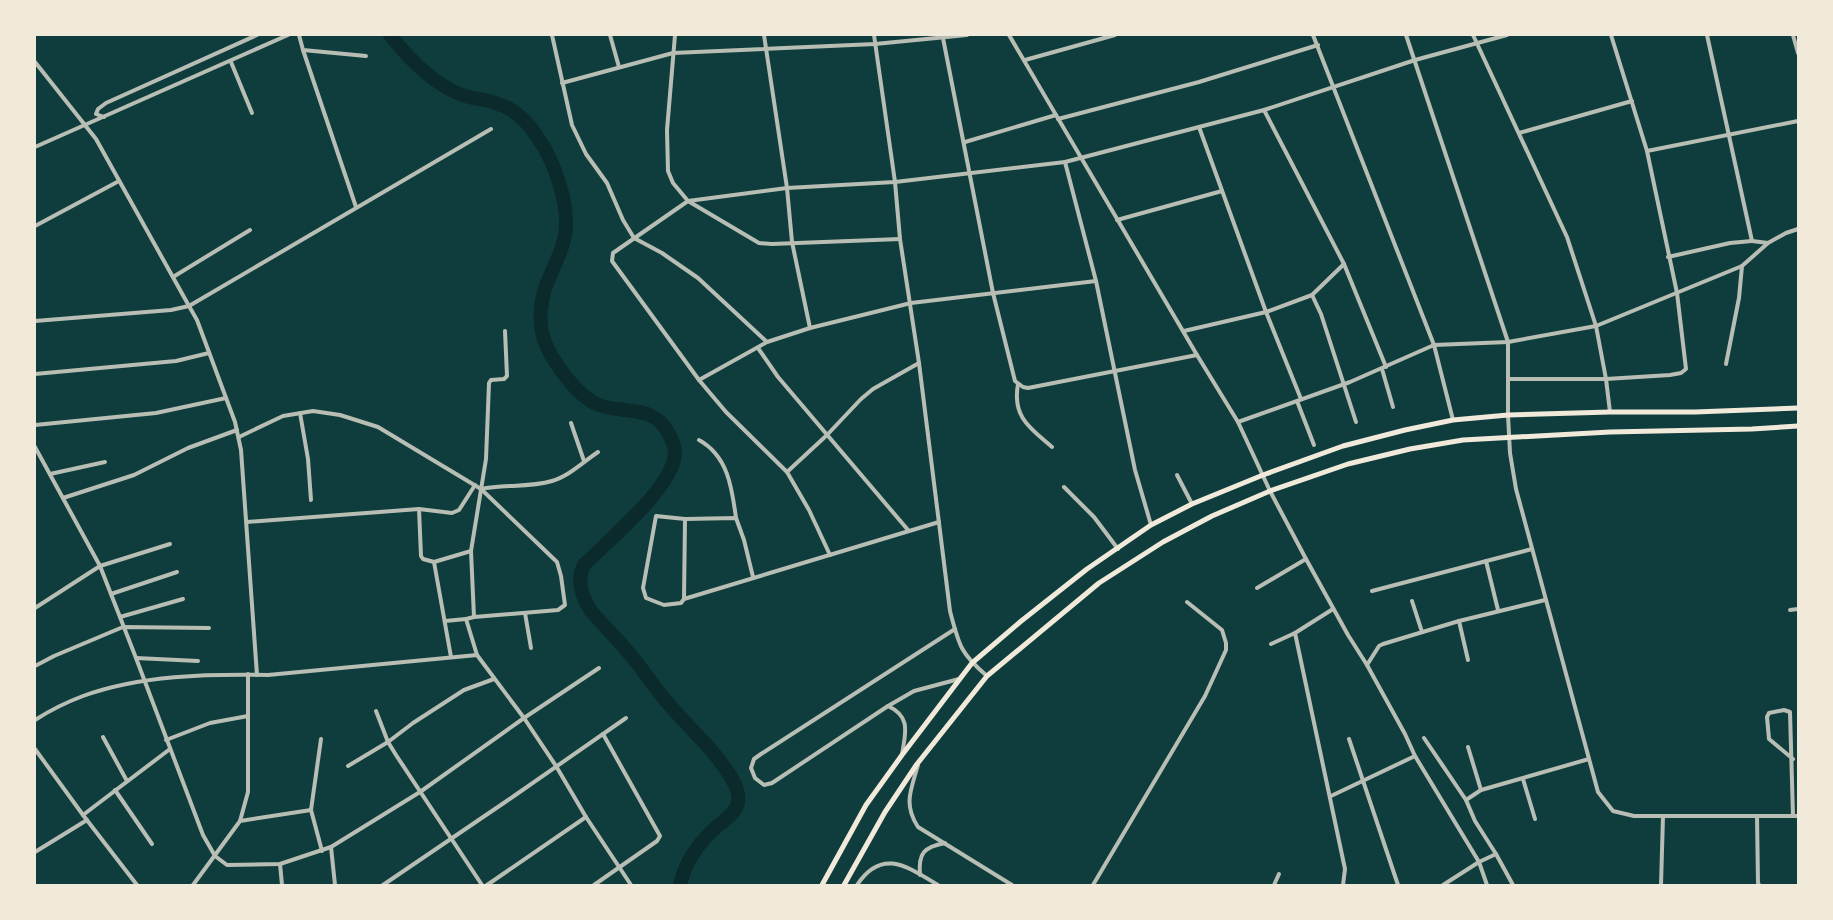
<svg xmlns="http://www.w3.org/2000/svg" width="1833" height="920" font-family="'Playfair Display',serif">
  <style>
    .lines { fill: none; stroke-linecap: round; stroke-linejoin: round }
    .river { stroke: #0a2a2b; stroke-width: 14 }
    .minor { stroke: #b8beb3; stroke-width: 4 }
    .secondary { stroke: #f1e9da; stroke-width: 5 }
  </style>
  <rect width="100%" height="100%" fill="#0f3d3e"/>
  <g class="lines">
    <!-- river -->
    <path class="river" d="M390,35c19,24 43,49 72,60 11,4 23,4 33,8 19,5 33,19 43,35 17,24 32,68 27,97 -2,14 -9,26 -14,39 -11,22 -15,50 -4,73 9,19 32,51 52,58 16,6 33,4 48,9 11,4 17,10 22,20 5,9 8,19 4,29 -10,32 -64,77 -89,102 -8,15 -2,32 7,46 14,16 29,31 43,48 11,14 21,29 33,43 21,25 47,47 64,75 5,9 10,19 6,29 -5,11 -16,16 -24,24 -17,16 -28,33 -33,55"/>
    <!-- minor -->
    <g class="minor">
      <polyline points="299,35 303,50 366,56"/>
      <polyline points="552,35 572,125 586,154 607,183 623,220 634,238 662,253 698,278 767,342"/>
      <polyline points="610,35 619,67"/>
      <polyline points="675,35 667,130 668,171 673,183 688,201 759,243 772,244 900,239"/>
      <polyline points="764,35 787,188 792,242 810,328"/>
      <path d="M874,35l21,147 5,57 19,124 31,248c9,34 10,42 37,65"/>
      <polyline points="1009,35 1197,355 1238,422 1270,491 1306,559 1348,635 1367,665 1405,734 1415,756 1479,862 1487,885"/>
      <polyline points="1313,35 1434,345 1453,420"/>
      <polyline points="1406,35 1508,342 1508,415 1510,453 1516,489 1598,792 1613,811 1634,816 1798,816"/>
      <polyline points="1473,35 1567,237 1596,326 1606,379 1610,412"/>
      <polyline points="1707,35 1752,241 1768,243"/>
      <polyline points="1793,35 1798,53"/>
      <polyline points="943,38 993,293 1015,381 1023,387 1028,388 1197,355"/>
      <polyline points="303,50 356,207"/>
      <polyline points="1025,60 1115,35"/>
      <polyline points="35,62 96,139 189,306 197,320 235,422 241,450 257,675"/>
      <polyline points="231,62 252,113"/>
      <polyline points="562,83 673,53 875,44 967,35"/>
      <polyline points="1264,110 1344,264 1386,367"/>
      <polyline points="104,117 96,114 98,109 106,103 257,35"/>
      <polyline points="1058,119 1199,82 1318,45"/>
      <polyline points="1199,127 1266,312 1301,399"/>
      <polyline points="1519,133 1632,101"/>
      <polyline points="965,142 1056,115"/>
      <polyline points="35,147 288,35"/>
      <polyline points="1647,151 1798,121"/>
      <polyline points="1065,162 1096,281 1135,470 1151,525"/>
      <polyline points="1117,220 1222,191"/>
      <polyline points="35,226 119,181"/>
      <polyline points="1668,257 1730,243 1752,241"/>
      <polyline points="173,277 250,230"/>
      <polyline points="1312,295 1321,314 1356,422"/>
      <polyline points="35,321 171,310 189,306 491,129"/>
      <polyline points="505,331 507,376 504,379 491,380 489,383 486,459 471,551 474,617 466,619 477,655 524,718 556,766 586,817 631,885"/>
      <polyline points="1184,331 1266,312 1312,295 1344,264"/>
      <polyline points="758,348 778,377 908,530"/>
      <polyline points="1726,364 1739,298 1742,266"/>
      <polyline points="1382,369 1393,407"/>
      <polyline points="35,374 176,361 209,353"/>
      <polyline points="1508,379 1606,379 1670,375 1681,373 1686,369 1677,293 1647,151 1611,35"/>
      <polyline points="699,380 767,342 810,328 911,303 1096,281"/>
      <path d="M1018,384c-6,33 12,44 34,63"/>
      <polyline points="1297,401 1314,445"/>
      <polyline points="300,413 308,459 311,500"/>
      <polyline points="1238,422 1350,382 1434,345 1508,342 1596,326 1742,266 1768,243 1786,233 1798,229"/>
      <polyline points="571,423 584,461"/>
      <polyline points="35,425 156,413 226,398"/>
      <polyline points="239,437 283,416 313,411 340,415 378,427 481,489 557,562 561,576 565,605 558,610 474,617"/>
      <path d="M699,440c29,16 33,48 37,78"/>
      <polyline points="35,447 100,566 136,658 203,835 215,856 227,865 280,864 331,847 420,792 524,718 599,668"/>
      <polyline points="787,472 827,435 861,399 873,389 919,363"/>
      <polyline points="50,474 105,462"/>
      <polyline points="1177,475 1192,504"/>
      <polyline points="1064,487 1094,517 1118,549"/>
      <path d="M481,489c23,-5 48,-1 71,-8 17,-5 31,-19 46,-29"/>
      <polyline points="63,498 134,475 188,448 237,430"/>
      <polyline points="419,509 421,556 423,559 434,562"/>
      <polyline points="247,522 419,509 452,513 459,510 475,485"/>
      <polyline points="830,555 809,510 787,472 726,412 699,380 612,261 613,253 688,201 787,188 895,182 1065,162 1264,110 1415,60 1507,35"/>
      <polyline points="1486,561 1498,610"/>
      <polyline points="753,577 744,540 736,518 685,519 656,516 643,588 646,598 664,605 681,603 684,599 939,522"/>
      <polyline points="1257,588 1306,559"/>
      <polyline points="1372,591 1532,549"/>
      <polyline points="111,594 177,572"/>
      <polyline points="684,599 685,519"/>
      <polyline points="1412,601 1422,632"/>
      <polyline points="35,608 100,566 170,544"/>
      <polyline points="1333,609 1295,633 1345,869 1343,885"/>
      <polyline points="1790,610 1798,609"/>
      <polyline points="525,613 531,648"/>
      <polyline points="120,617 183,599"/>
      <polyline points="445,621 466,619"/>
      <polyline points="1459,621 1468,660"/>
      <polyline points="955,629 761,754 754,759 751,768 755,778 764,785 772,783 888,706 914,691 959,679"/>
      <polyline points="1271,644 1295,633"/>
      <polyline points="451,657 434,562 471,551"/>
      <polyline points="136,658 198,661"/>
      <polyline points="1367,665 1379,646 1383,644 1459,621 1545,600"/>
      <polyline points="35,666 54,656 123,627 209,628"/>
      <path d="M888,706c24,11 17,28 14,49"/>
      <polyline points="376,711 388,742 396,755 482,885"/>
      <path d="M35,720c14,-9 32,-18 48,-24 58,-21 124,-22 185,-21l209,-20"/>
      <polyline points="103,737 127,781"/>
      <polyline points="1424,738 1466,800"/>
      <polyline points="321,739 311,810 322,851"/>
      <polyline points="1349,739 1398,885"/>
      <polyline points="166,740 210,723 248,716"/>
      <polyline points="1468,747 1481,790"/>
      <polyline points="35,749 83,815 137,885"/>
      <polyline points="1793,759 1769,739 1767,717 1769,713 1784,710 1790,712 1793,816"/>
      <path d="M918,765c-7,25 -15,39 0,62l94,58"/>
      <polyline points="348,766 388,742 413,723 464,690 494,679"/>
      <polyline points="1523,779 1535,819"/>
      <polyline points="115,790 152,844"/>
      <polyline points="1331,796 1415,756"/>
      <polyline points="83,815 170,749"/>
      <polyline points="1757,816 1758,883 1759,885"/>
      <polyline points="240,821 311,810"/>
      <polyline points="331,847 335,885"/>
      <polyline points="35,852 87,820"/>
      <polyline points="1496,854 1475,821 1466,800 1481,790 1589,759"/>
      <polyline points="280,864 282,885"/>
      <path d="M920,875c-2,-22 4,-28 25,-32"/>
      <polyline points="193,885 240,821 248,792 248,674"/>
      <polyline points="383,885 514,796 626,718"/>
      <polyline points="487,885 586,817"/>
      <polyline points="594,885 657,841 660,836 603,734"/>
      <path d="M857,885c25,-38 51,-18 81,0"/>
      <polyline points="1093,885 1205,696 1226,650 1226,643 1222,630 1187,602"/>
      <polyline points="1274,885 1279,874"/>
      <polyline points="1443,885 1479,862 1496,854 1513,885"/>
      <polyline points="1661,885 1663,816"/>
    </g>
    <!-- secondary -->
    <g class="secondary">
      <polyline points="822,885 866,805 902,755 972,663 1020,622 1087,569 1151,525 1192,504 1263,475 1343,446 1405,430 1453,420 1508,415 1610,412 1695,412 1798,408"/>
      <polyline points="844,885 885,812 917,764 987,676 1099,583 1163,542 1212,516 1270,491 1348,464 1410,449 1463,440 1610,432 1752,429 1798,426"/>
    </g>
  </g>
  <!-- border -->
  <rect width="1833" height="920" fill="none" stroke="#f1e9da" stroke-width="72"/>
</svg>
